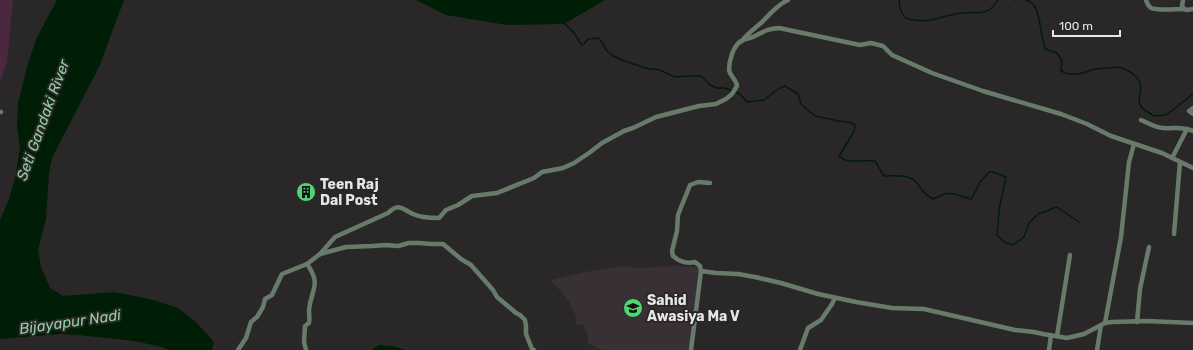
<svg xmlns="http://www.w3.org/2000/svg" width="1193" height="350" font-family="Rubik,sans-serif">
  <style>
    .built { fill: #393035 }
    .green { fill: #4c2740 }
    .water { fill: #001d06 }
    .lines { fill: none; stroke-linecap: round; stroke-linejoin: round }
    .stream { stroke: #001d06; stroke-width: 1.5 }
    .street { stroke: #687b6b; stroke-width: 4.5 }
    .labels { text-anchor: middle; stroke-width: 4; stroke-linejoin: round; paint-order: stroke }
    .poi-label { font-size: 14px; font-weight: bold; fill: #e7e6e7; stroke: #2a2729; text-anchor: start }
    .water-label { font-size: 15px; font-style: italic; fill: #8ed19b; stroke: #2a2729 }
  </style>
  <rect width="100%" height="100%" fill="#2a2729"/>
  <!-- built -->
  <polygon class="built" points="623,266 639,268 672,266 699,267 690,350 602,350 588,343 587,333 583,325 576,324 576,316 569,301 551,280 585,272"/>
  <!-- green -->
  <polygon class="green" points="0,0 13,0 7,62 0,82"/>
  <!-- water -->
  <g class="water">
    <polygon points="57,0 124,0 99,67 52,158 49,173 46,219 38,250 41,267 50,288 63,296 114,292 150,299 178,308 196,322 214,342 212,350 169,350 158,346 134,341 78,335 61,334 0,339 0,220 9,199 15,178 20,148 17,126 18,104 28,63 37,37"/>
    <polygon points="416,0 605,0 564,24 507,25 446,15"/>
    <polygon points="379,345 392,346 406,350 371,350"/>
  </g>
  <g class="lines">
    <!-- stream -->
    <g class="stream">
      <path d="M899,0l1,9 5,9c23,8 35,-3 57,-5 8,-1 18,1 25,-2 5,-2 8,-7 11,-11"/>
      <polyline points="1015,0 1016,0"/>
      <path d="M1026,0c11,4 12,14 14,24 1,8 3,16 5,25l12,4 5,8 -1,10 7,3h11l16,-5 23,-2 7,2 7,4 6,6 3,6 -2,18 4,6 11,7 12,-1 27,-21"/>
      <path d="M563,22l11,11 7,11 2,1 5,-6 11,-1 8,13 6,5 14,6 22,7h7l6,2 13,6 13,-1h13l8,8 7,4h9l15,6 7,8 17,-2 14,-11 7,-3 13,8 3,10 14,12 23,5 11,1 6,3 -1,7 -15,24c7,6 11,5 19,5 5,-1 11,0 17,0l9,15c10,0 24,-2 31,5 8,8 6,12 18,18 19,-10 20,-4 38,0l10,-18 8,-9h4l13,5 -7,33 -2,25 7,7 9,3 11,-8 5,-14 9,-9 19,-7 22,15"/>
    </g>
    <!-- street -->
    <g class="street">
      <path d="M1146,0c1,3 2,6 5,8 7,3 25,1 33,1"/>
      <polyline points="1183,0 1182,6 1184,9 1187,10 1193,9"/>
      <path d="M742,41c5,-7 12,-12 19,-18 8,-8 16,-18 27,-23"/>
      <polyline points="1193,108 1189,111 1193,114"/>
      <polyline points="0,112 1,112"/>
      <path d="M1141,120c7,3 15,8 22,8 12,1 18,-2 30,3"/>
      <polyline points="1172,158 1187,129"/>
      <path d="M710,183l-12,-1 -8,3 -12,30 -1,16 -5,20 1,5c7,6 13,8 22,6l5,4 1,5 15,2 22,1 17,3 26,6 37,11 38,8 36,6 32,1 91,21 19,2 9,2 24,4 17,-4 21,-11 7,-1 35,-1 46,2"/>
      <polyline points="1174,234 1180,162"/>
      <path d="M320,254l15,-17 53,-24c11,-11 14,-4 25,1 8,4 18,4 26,4l7,-8 12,-5 14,-9 25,-3 37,-15 8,-6 21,-4 11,-5 15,-10 13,-10 22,-12 9,-3 23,-11 43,-11 17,-2 10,-5 6,-5 5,-8c-1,-7 -7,-10 -8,-16 0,-9 4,-24 12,-29 3,-2 8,-2 12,-4 11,-5 12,-8 26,-9l81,17 11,-2 12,3 9,9 40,18 51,18 78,23 26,10 24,12 51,17 31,15"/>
      <polyline points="1137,322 1140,289 1149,247"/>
      <polyline points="1105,323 1121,237 1129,162 1134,144"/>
      <polyline points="1057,336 1070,255"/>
      <polyline points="238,350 246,338 251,322 257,317 263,307 265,299 272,295 282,274 307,264"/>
      <path d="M306,350l-2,-8 1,-16 4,-3c1,-5 0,-9 0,-13 2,-21 13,-25 -2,-46l13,-10 26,-7 26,-1 14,-1 12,1 11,-3h10l13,1h11l18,15 10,6 22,25 4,7 19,16 4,2 5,5 1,6v8l6,15 2,1"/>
      <polyline points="691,350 701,271"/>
      <polyline points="800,350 808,328 821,320 832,304 835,298"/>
      <polyline points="1049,350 1051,335"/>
      <polyline points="1097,350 1101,325"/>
    </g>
  </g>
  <!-- icons -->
  <defs>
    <symbol id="building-disc" viewBox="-11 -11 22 22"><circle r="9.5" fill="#4ed675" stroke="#2a2729"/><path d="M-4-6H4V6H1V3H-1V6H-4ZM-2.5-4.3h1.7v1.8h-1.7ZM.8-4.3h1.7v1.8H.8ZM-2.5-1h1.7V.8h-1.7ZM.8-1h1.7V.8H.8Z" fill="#111"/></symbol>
    <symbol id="school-disc" viewBox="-11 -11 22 22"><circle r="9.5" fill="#4ed675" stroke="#2a2729"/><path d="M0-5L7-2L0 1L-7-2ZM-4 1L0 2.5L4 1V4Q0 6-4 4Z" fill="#111"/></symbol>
  </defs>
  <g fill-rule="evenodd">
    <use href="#building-disc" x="295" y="181" width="22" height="22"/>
    <use href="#school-disc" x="622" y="297" width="22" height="22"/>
  </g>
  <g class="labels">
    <!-- poi labels -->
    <g class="poi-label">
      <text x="320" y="189">Teen Raj<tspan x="320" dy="16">Dal Post</tspan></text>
      <text x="647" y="305">Sahid<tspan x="647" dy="16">Awasiya Ma V</tspan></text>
    </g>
    <!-- water labels -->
    <g class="water-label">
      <text transform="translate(43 120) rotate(-70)" y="5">Seti Gandaki River</text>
      <text transform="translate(70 322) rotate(-8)" y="5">Bijayapur Nadi</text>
    </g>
  </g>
  <!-- scale -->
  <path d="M1053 30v6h67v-6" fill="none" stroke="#e7e6e7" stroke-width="2"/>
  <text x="1059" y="30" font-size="12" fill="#e7e6e7" stroke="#2a2729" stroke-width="3" paint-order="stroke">100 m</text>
</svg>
